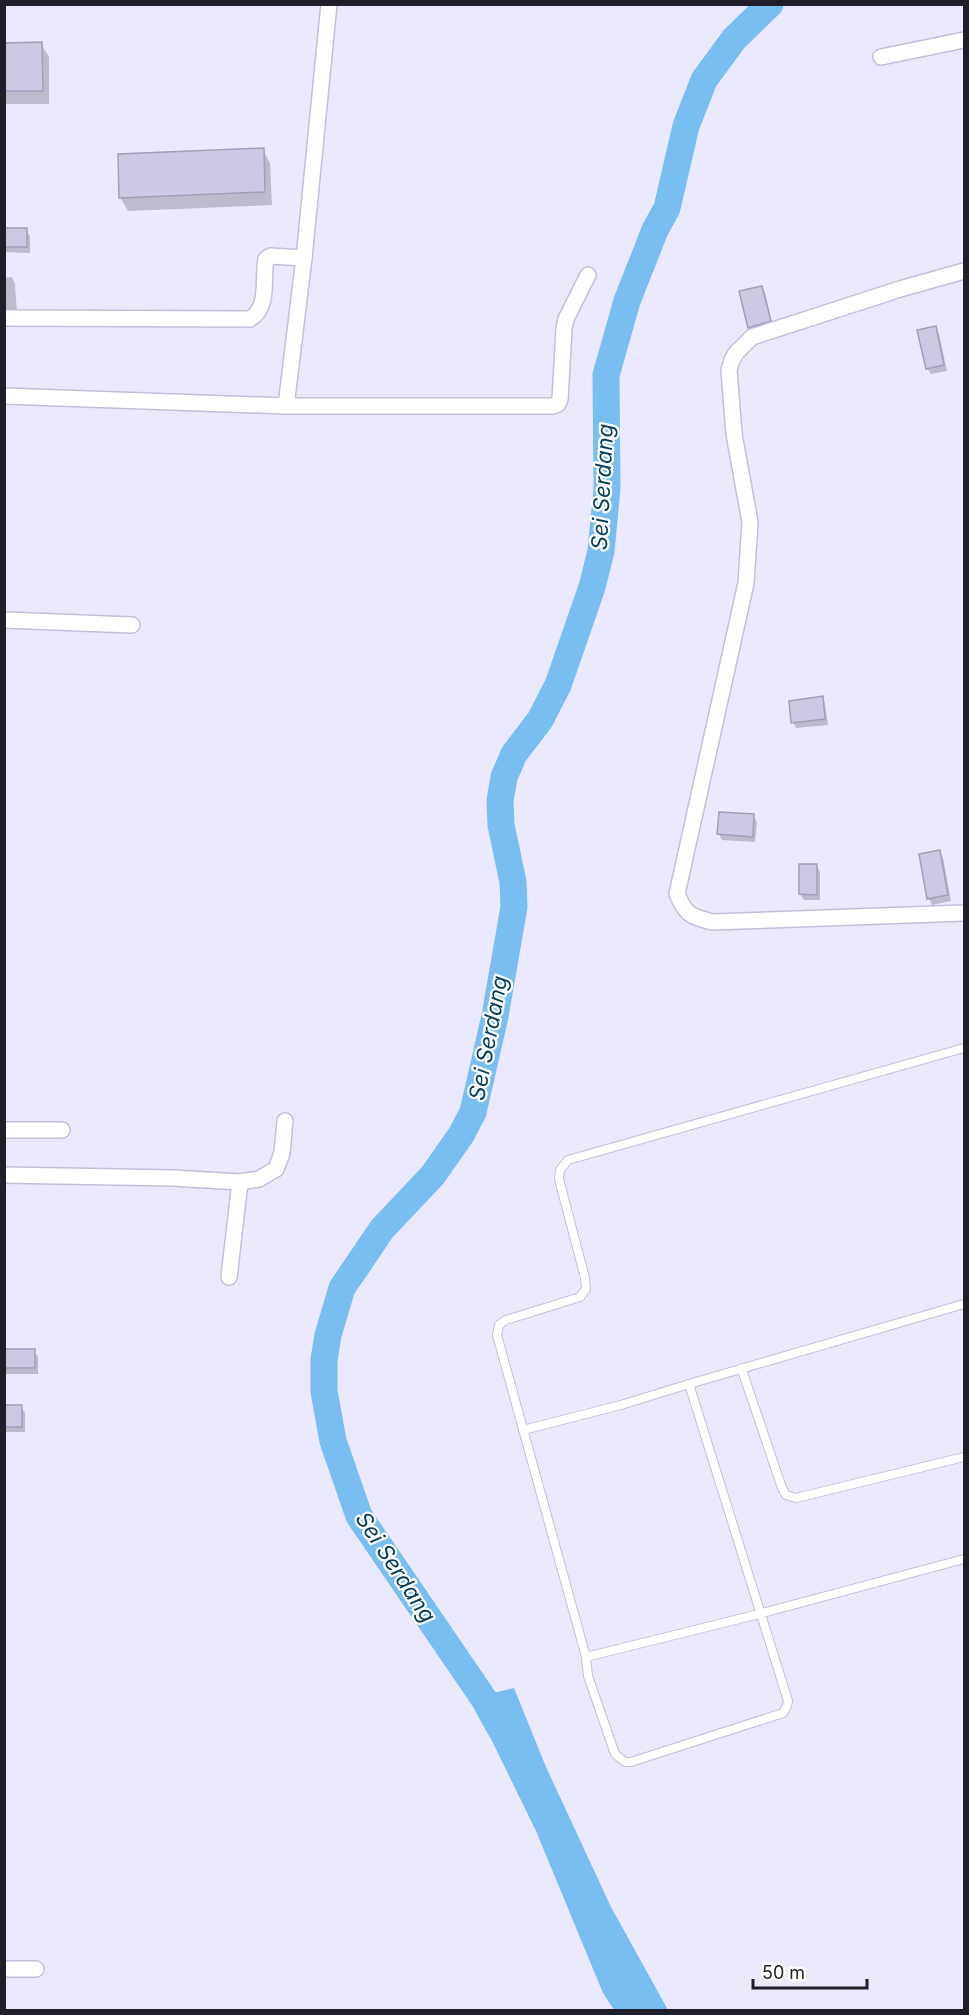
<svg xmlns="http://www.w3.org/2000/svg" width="969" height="2015" font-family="Inter,sans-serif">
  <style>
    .water { fill: #78bef0 }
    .shadow { fill: #0003 }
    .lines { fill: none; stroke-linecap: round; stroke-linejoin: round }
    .river { stroke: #78bef0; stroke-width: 27 }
    .building { fill: #ccc9e4; stroke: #a29fb9; stroke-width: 1.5 }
    .lane-casing { stroke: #c2bfda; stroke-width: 10 }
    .street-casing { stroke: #c2bfda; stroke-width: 18 }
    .lane { stroke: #fff; stroke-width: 8 }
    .street { stroke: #fff; stroke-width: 15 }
    .labels { text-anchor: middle; stroke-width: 4.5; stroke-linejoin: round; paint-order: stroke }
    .water-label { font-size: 22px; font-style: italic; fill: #013c5c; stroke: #fff }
  </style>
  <rect width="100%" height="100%" fill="#ebe9fe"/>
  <!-- water -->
  <polygon class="water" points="514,1688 546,1767 611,1907 668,2010 614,2010 603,1993 536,1831 471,1698"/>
  <!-- shadow -->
  <g class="shadow">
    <polygon points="4,44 41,44 49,57 49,104 4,104"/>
    <polygon points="263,150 270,163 272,205 128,211 120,197"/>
    <polygon points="4,229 26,230 30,236 30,253 4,252"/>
    <polygon points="12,277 15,284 17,314 4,314 4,278"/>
    <polygon points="761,287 765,293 773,327 753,334 749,328 740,292"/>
    <polygon points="935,327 939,334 947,371 931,374 927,368"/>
    <polygon points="822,698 825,704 828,725 796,728 793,722"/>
    <polygon points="753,815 757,822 755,842 722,840 719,834"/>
    <polygon points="939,852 943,858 951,901 932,905 929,898"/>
    <polygon points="817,866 820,872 820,900 804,900 800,894"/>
    <polygon points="4,1350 34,1351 38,1357 38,1374 4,1374"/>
    <polygon points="4,1407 21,1407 25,1413 25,1432 4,1432"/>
  </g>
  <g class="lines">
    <!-- river -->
    <polyline class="river" points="500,1728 484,1699 359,1516 333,1441 324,1391 324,1360 328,1335 342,1288 382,1229 433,1175 461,1135 473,1112 495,1016 514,907 513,882 501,825 500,801 504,777 514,754 540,720 558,685 592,587 601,551 607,488 606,375 627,301 655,230 667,208 686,126 704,80 734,39 770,4"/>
  </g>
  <!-- building -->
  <g class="building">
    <polygon points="42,42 43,91 4,91 4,43"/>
    <polygon points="264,148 265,192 119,198 118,154"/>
    <rect x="4" y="228" width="23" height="19"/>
    <polygon points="762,286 771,321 748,328 739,291"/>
    <polygon points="936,326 944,365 926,369 917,330"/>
    <polygon points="823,696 825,719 791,723 789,701"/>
    <polygon points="719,812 754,814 753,837 717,834"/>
    <polygon points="940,850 948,895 927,899 919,854"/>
    <polygon points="799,864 817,864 817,895 799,894"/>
    <rect x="4" y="1349" width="31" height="19"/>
    <rect x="4" y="1405" width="18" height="22"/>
  </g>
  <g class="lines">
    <defs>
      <g id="lane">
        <polyline points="742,1370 782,1488 786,1495 796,1498 964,1457"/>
        <polyline points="689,1384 788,1701 787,1706 783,1713 631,1762 625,1762 615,1754 588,1676 586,1657 497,1335 499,1325 506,1320 580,1297 586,1289 585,1278 559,1179 560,1170 568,1160 964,1048"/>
        <polyline points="523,1430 621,1405 689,1384 964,1304"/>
        <polyline points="586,1657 759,1614 964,1559"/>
      </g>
      <g id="street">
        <polyline points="881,57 964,40"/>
        <path d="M964,271l-64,18 -148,48 -16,16 -4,7 -3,10 5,64 16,88 -4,61 -69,311c9,21 13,22 35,28l252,-9"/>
        <path d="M4,318l246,1c20,-12 12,-40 16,-60l4,-3 34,2"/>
        <polyline points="4,396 286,406 553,406 558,404 560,399 564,329 566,319 588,275"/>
        <polyline points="286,406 304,258 329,4"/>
        <polyline points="4,620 132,625"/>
        <polyline points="4,1130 62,1130"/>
        <polyline points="4,1175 173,1178 240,1182 259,1179 276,1169 282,1153 285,1121"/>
        <polyline points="229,1277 240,1182"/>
        <polyline points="4,1969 36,1969"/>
      </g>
    </defs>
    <!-- lane casing -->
    <use href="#lane" class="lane-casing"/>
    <!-- street casing -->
    <use href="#street" class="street-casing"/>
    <!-- lane -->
    <use href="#lane" class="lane"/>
    <!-- street -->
    <use href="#street" class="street"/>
  </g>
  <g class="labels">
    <!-- water labels -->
    <g class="water-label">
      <text transform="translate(602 487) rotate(-87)" y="8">Sei Serdang</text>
      <text transform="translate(488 1038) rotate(-79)" y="8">Sei Serdang</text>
      <text transform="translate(396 1567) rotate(57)" y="8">Sei Serdang</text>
    </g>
  </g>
  <!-- border -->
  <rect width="969" height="2015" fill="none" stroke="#201f29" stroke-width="12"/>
  <!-- scale -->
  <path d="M753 1979v9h114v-9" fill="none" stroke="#201f29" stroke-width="3"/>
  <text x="762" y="1979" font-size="18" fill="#201f29" stroke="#ffffff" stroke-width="4.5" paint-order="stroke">50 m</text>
</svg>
